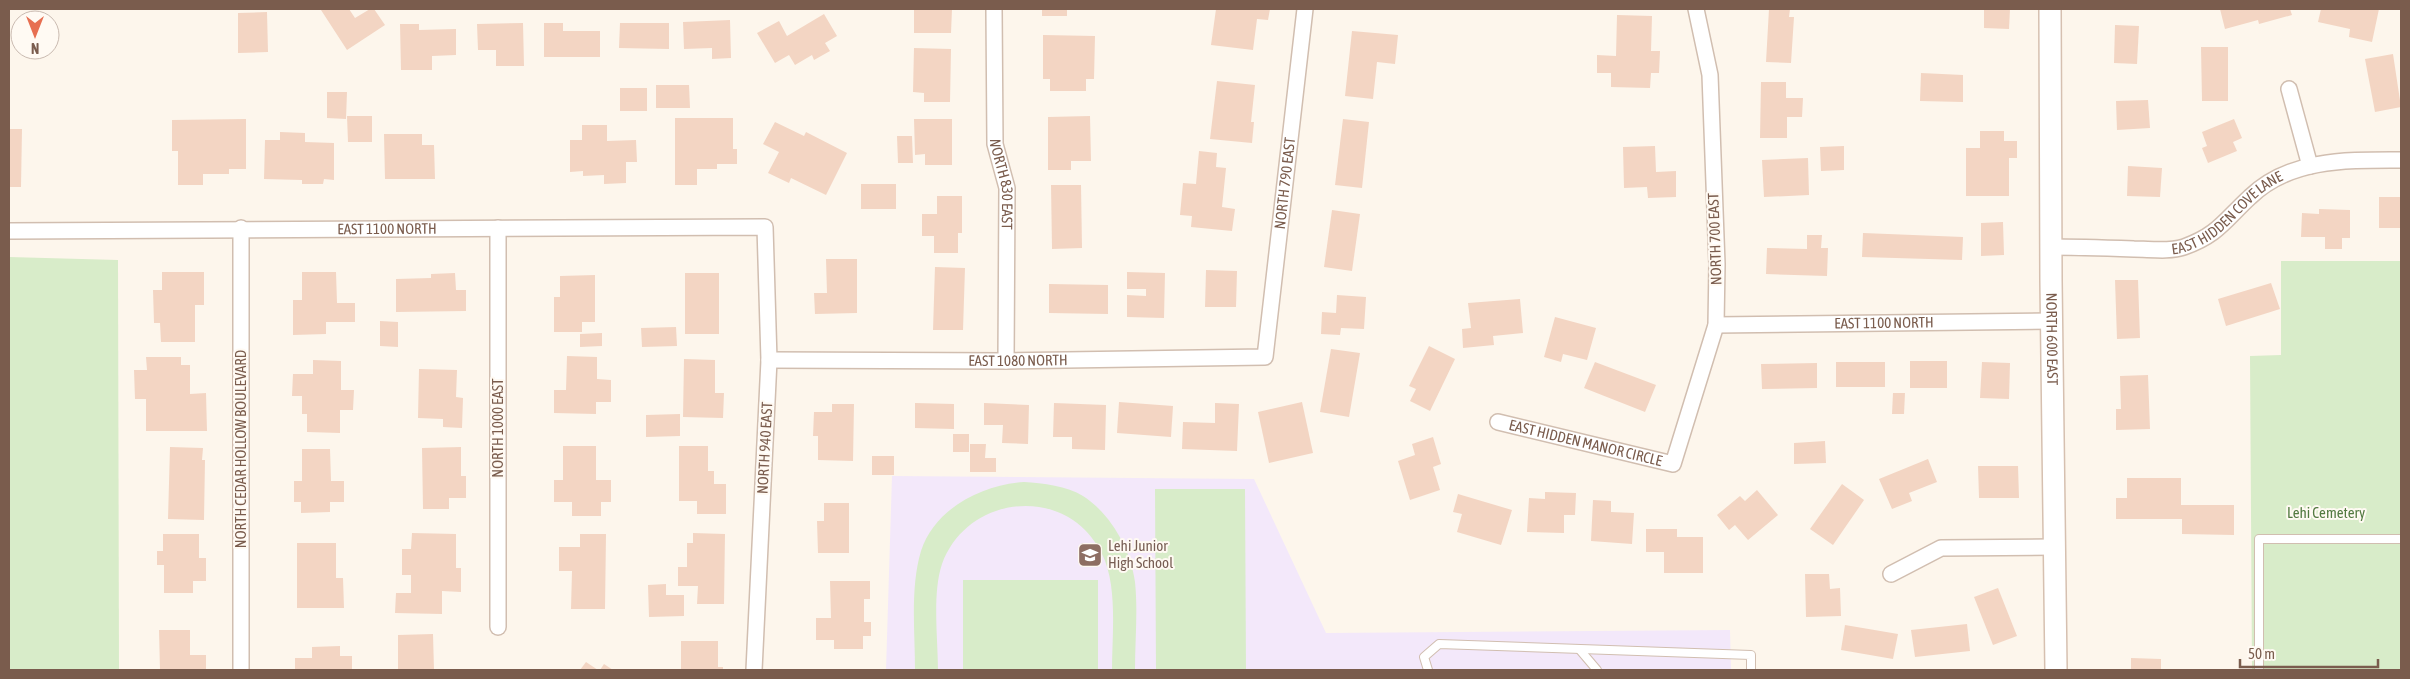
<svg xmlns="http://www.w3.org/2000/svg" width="2410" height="679" font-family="'Asap Condensed',sans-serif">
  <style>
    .education { fill: #f3e8fa }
    .green { fill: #d8ecc9 }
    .building { fill: #f3d5c3 }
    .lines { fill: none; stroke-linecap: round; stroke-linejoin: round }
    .lane-casing { stroke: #d1beb0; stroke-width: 10 }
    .street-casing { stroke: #d1beb0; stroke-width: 18 }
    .secondary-casing { stroke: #d6c0b0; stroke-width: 24 }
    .lane { stroke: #fff; stroke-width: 8 }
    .street { stroke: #fff; stroke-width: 15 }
    .secondary { stroke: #fff; stroke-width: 21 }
    .labels { text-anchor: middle; stroke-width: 4; stroke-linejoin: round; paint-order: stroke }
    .street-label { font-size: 15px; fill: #7a5c4d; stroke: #fffaf3 }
    .park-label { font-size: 15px; fill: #537a41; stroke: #fffaf3 }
    .education-label { font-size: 15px; fill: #785e54; stroke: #fffaf3; text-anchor: start }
  </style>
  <rect width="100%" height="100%" fill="#fdf6ec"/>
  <!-- education -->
  <polygon class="education" points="892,476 1254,479 1326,633 1730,630 1731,670 886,670"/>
  <!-- green -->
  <g class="green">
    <polygon points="9,257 118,260 119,670 9,670"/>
    <polygon points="2281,261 2401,261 2401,670 2252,670 2250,356 2281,355"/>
    <path d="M1024,482c19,1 43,4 59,14 28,18 48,54 52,86 3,29 0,59 0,88h-23c0,-35 6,-84 -10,-116 -34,-70 -134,-61 -160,10 -10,30 -4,75 -4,106h-23c0,-38 -5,-82 6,-119 14,-43 61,-66 103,-69z"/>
    <polygon points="1155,489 1245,489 1246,670 1156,670"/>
    <rect x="963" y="580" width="135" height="90"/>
  </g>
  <!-- building -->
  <g class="building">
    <polygon points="323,9 349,9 355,18 370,9 374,9 385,25 347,50 321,10"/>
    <polygon points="914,9 952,9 951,33 914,33"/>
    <rect x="1042" y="9" width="25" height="7"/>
    <polygon points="1216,9 1270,9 1268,20 1257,19 1253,50 1211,45"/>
    <polygon points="1769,9 1790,9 1789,17 1794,17 1791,63 1766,62"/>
    <polygon points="1984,9 2010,9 2009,29 1984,28"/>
    <polygon points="2220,9 2290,9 2292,15 2259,24 2258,20 2225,29"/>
    <polygon points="2321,9 2379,9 2372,42 2349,37 2350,29 2318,22"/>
    <polygon points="267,12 268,52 238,53 238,13"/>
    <polygon points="824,14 837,36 825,43 830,51 814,60 812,55 795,65 789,55 775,63 757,33 779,21 787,36"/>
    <polygon points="1617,15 1652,16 1651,51 1660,51 1659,73 1651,73 1650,88 1611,87 1611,73 1597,73 1597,55 1616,56"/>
    <polygon points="730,20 731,58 712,59 712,48 684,49 683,22"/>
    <polygon points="523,23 524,66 496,66 496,50 478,50 477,24"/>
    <polygon points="544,23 563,23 563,31 600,31 600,57 544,57"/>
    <polygon points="620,23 669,23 669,49 619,48"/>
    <polygon points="400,24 419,24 419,30 456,29 456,55 432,56 432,70 401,70"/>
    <polygon points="2115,25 2139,26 2137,64 2114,63"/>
    <polygon points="1352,31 1398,35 1395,64 1377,62 1373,99 1345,96"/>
    <polygon points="1043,35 1095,36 1094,79 1086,79 1086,91 1050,91 1050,79 1043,79"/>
    <polygon points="2201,47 2228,47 2228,101 2202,101"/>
    <polygon points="914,48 951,49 950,102 924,102 924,93 913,92"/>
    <polygon points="2393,54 2401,107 2375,112 2365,59"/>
    <polygon points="1921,73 1963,75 1963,102 1920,101"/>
    <polygon points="1217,81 1255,85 1251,122 1254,122 1252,143 1210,139"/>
    <polygon points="1761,82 1786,82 1786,98 1803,98 1802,117 1787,117 1787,138 1760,138"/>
    <polygon points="656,85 689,85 690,108 656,108"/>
    <rect x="620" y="88" width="27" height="23"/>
    <polygon points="327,92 347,92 346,119 327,118"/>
    <polygon points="2148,100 2150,128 2117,130 2116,101"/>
    <polygon points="347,116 372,116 372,142 348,142"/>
    <polygon points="1090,116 1091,161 1071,161 1071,170 1048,170 1048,117"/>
    <polygon points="675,118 733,118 733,149 737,149 737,164 717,164 717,169 697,169 697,185 675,185"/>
    <polygon points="246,119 246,169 229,169 229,174 203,174 203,185 178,185 178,151 172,151 172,120"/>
    <polygon points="914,119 952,119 952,165 925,165 925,154 915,155"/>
    <polygon points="1343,119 1369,122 1362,188 1335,185"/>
    <polygon points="2234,119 2242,138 2233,142 2237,151 2208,163 2202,148 2207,146 2202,132"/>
    <polygon points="775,122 804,136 806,132 847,153 826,195 791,178 789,183 768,173 779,152 763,144"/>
    <polygon points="582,125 607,125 607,141 636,140 637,162 626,162 626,183 604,184 604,175 583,176 583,171 570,172 570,140 582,140"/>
    <polygon points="9,129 22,129 21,187 9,187"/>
    <polygon points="1980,131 2004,131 2004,141 2017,141 2017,158 2009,158 2009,196 1966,196 1966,148 1980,148"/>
    <polygon points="280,132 305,133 305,142 334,143 334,180 324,179 323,184 302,184 302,180 264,179 265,140 280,140"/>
    <polygon points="384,134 422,134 422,145 434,145 435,179 385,179"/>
    <polygon points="897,136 912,136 913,163 898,163"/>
    <polygon points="1655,146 1656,172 1676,171 1676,197 1648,198 1647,187 1624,188 1623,147"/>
    <polygon points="1844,146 1844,170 1821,171 1820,147"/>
    <polygon points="1199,151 1217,153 1216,167 1226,168 1222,207 1235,209 1232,231 1191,227 1192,216 1180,215 1183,183 1196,184"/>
    <polygon points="1808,158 1809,195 1764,197 1762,160"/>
    <polygon points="2128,166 2162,168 2160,197 2127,196"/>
    <rect x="861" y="184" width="35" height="25"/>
    <polygon points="1051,185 1081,185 1082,248 1052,249"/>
    <polygon points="937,196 962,196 962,233 958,233 958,253 934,253 934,236 922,236 922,214 937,214"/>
    <rect x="2379" y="197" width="22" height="31"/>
    <polygon points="2319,209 2350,210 2350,238 2342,238 2342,249 2325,249 2325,237 2301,237 2302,213 2319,214"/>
    <polygon points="1332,210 1360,214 1352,271 1324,267"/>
    <polygon points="2003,222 2004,255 1981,256 1981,223"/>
    <polygon points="1863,233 1963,237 1962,260 1862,257"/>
    <polygon points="1807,235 1822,235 1821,248 1828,248 1827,276 1766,274 1767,248 1807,249"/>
    <polygon points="826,259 857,259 857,313 815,314 814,293 827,293"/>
    <polygon points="935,267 965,268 963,330 933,330"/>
    <polygon points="1206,270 1237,271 1236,307 1205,307"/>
    <polygon points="162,272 204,272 204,305 195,305 195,342 161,342 160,323 154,323 153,290 162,290"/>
    <polygon points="302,272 336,272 337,303 355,303 355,322 326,322 326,334 293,335 293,300 302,300"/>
    <polygon points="1127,272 1165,273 1164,318 1127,317 1127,295 1146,296 1146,289 1127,289"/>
    <polygon points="455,273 456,290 466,290 466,311 396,312 396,279 431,278 431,274"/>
    <rect x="685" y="273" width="34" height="61"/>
    <polygon points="595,275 595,322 582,322 582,332 554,332 554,297 560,297 560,276"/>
    <polygon points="2115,280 2138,280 2140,338 2117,339"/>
    <polygon points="2271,283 2280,309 2226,326 2218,299"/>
    <polygon points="1049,284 1108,285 1108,314 1049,313"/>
    <polygon points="1337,295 1366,297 1364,329 1341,328 1340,335 1321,334 1322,312 1336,313"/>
    <polygon points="1520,299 1523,333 1493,336 1494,345 1463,348 1462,329 1471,328 1468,303"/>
    <polygon points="1555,317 1596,328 1587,360 1563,354 1561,362 1544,357"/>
    <polygon points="380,321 398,322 398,347 380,346"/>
    <polygon points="676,327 677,346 642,347 641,328"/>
    <polygon points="602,333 602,346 580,347 580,334"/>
    <polygon points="1429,346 1455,359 1430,411 1410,401 1416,389 1409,386"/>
    <polygon points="1331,349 1360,353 1349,417 1320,412"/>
    <polygon points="567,356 597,357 597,379 611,380 611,402 596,402 596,414 554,413 554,390 566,390"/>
    <polygon points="146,357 181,357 181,365 190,365 190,394 206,393 207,431 146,431 146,399 135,399 134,370 147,370"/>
    <polygon points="684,359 715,360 715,393 724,393 723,418 683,417"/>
    <polygon points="313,360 341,361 341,390 354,390 353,410 340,410 340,433 307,432 307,414 302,414 302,396 292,396 293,374 313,374"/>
    <rect x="1910" y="361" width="37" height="27"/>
    <polygon points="1595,362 1656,385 1645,412 1584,388"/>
    <rect x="1836" y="362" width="49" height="25"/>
    <polygon points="1982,362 2010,363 2009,399 1980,398"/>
    <polygon points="1817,363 1817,388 1762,389 1761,364"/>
    <polygon points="419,369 457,370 456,397 463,398 462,428 443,427 443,419 418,418"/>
    <polygon points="2148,375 2150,429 2116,430 2116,409 2121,409 2120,376"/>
    <polygon points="1893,393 1905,393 1904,414 1892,414"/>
    <polygon points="1119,402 1173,406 1171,437 1117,433"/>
    <polygon points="1302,402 1313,453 1269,463 1258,412"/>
    <polygon points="915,403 954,404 954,429 915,428"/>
    <polygon points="984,403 1029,405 1028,444 1002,443 1003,425 984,425"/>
    <polygon points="1054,403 1106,405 1105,450 1072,449 1072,437 1053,437"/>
    <polygon points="1215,403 1239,404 1237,451 1182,449 1183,422 1215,423"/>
    <polygon points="832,404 854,404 853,461 818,460 818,436 813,436 814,412 832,412"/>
    <polygon points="680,414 680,436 646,437 646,415"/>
    <rect x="953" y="434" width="16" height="18"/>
    <polygon points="1433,437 1441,464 1433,467 1440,490 1410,500 1398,461 1415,455 1412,444"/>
    <polygon points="1825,441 1826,463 1794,464 1794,443"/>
    <polygon points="970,444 986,444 985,458 996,458 996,472 970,472"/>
    <polygon points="563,446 596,446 596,480 611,480 611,502 601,502 601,516 572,516 572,502 554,502 554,480 563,480"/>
    <polygon points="679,446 708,446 708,471 714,471 714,484 726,484 726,514 697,514 697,501 679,501"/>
    <polygon points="170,447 203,448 202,460 205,460 204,520 168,519"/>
    <polygon points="461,447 461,476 466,476 466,498 449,498 449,509 423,509 422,448"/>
    <polygon points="302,449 330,449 331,481 344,481 344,502 330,502 330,512 301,513 301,502 294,502 294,481 302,481"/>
    <rect x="872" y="456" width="22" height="19"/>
    <polygon points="1928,459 1937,482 1909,493 1912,501 1892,509 1879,479"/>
    <polygon points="1978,466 2018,466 2019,498 1979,498"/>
    <polygon points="2127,478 2181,478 2181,505 2234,505 2234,535 2182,534 2182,519 2116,519 2116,498 2127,498"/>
    <polygon points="1842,484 1864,500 1833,545 1810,529"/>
    <polygon points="1757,490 1778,515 1748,540 1735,525 1729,530 1717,515 1740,496 1745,501"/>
    <polygon points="1545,492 1576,493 1575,515 1564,515 1564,533 1527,532 1529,498 1545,499"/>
    <polygon points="1458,494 1512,510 1501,545 1457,532 1462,514 1453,512"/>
    <polygon points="1593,500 1611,501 1611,512 1634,513 1632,544 1591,541"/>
    <polygon points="824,503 849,503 849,553 818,553 817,521 824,521"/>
    <polygon points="1646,529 1677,529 1677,537 1703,537 1703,573 1664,573 1664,552 1646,552"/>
    <polygon points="412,533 456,534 456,568 461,568 461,592 442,591 442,614 395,613 396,593 411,593 411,575 402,575 402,549 411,549"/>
    <polygon points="693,533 725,534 724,604 697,604 698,586 678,586 678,567 687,567 687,543 693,543"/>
    <polygon points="163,534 199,534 199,558 206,558 206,581 193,581 193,593 164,593 164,565 157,565 157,551 163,551"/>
    <polygon points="580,534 606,534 605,609 571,609 572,571 559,571 559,547 580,547"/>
    <polygon points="297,543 336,543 336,578 343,578 344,608 297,608"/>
    <polygon points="1805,574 1829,574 1830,589 1840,588 1841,616 1806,617"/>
    <polygon points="830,581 870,581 870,599 864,599 864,622 871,622 871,636 863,636 863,649 834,649 834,640 816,640 816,618 831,618"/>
    <polygon points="666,584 666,595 684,595 684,616 649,617 648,585"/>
    <polygon points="1998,588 2017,636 1993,645 1974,597"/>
    <polygon points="1967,624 1970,651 1915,657 1911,630"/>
    <polygon points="1845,625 1898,634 1893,659 1841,650"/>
    <polygon points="159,630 190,630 190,655 206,655 206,670 160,670"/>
    <polygon points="433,634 434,670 398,670 398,635"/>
    <polygon points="681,641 718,641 718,667 723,667 723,670 681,670"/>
    <polygon points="340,646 340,656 352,656 352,670 295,670 295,658 312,658 312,647"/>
    <polygon points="2131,658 2161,659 2161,670 2131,670"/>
    <polygon points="586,662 598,670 580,670"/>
    <polygon points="604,664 613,670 600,670"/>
  </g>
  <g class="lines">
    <defs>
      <g id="lane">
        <polyline points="1580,650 1597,670"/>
        <polyline points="1428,670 1424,657 1439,644 1751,655 1751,670"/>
        <polyline points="2259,670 2259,539 2401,539"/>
      </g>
      <g id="street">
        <path id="s1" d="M994,9l1,135 12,44 -1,173"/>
        <polyline points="2289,89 2310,166"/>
        <polyline points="241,228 241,670"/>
        <polyline points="498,228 498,627"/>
        <path id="s2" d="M9,231l756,-4 4,133 -15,310"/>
        <path id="s3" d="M2050,247c28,0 56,1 84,2 16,0 35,3 50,-2 34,-12 41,-27 66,-50 40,-39 99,-37 151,-37"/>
        <path id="s4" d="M1716,325l335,-4"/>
        <path id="s5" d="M769,360l237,1 259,-4 40,-348"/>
        <path id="s6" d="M1498,422l175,42 43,-139 1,-61 -7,-189 -14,-66"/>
        <polyline points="1891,574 1941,548 2053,547"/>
      </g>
      <g id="secondary">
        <path id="s7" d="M2050,9l1,272 5,389"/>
      </g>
    </defs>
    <!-- lane casing -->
    <use href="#lane" class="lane-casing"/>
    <!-- street casing -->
    <use href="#street" class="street-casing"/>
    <!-- secondary casing -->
    <use href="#secondary" class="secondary-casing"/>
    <!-- lane -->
    <use href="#lane" class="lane"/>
    <!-- street -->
    <use href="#street" class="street"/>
    <!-- secondary -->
    <use href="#secondary" class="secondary"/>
  </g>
  <!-- icons -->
  <defs>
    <symbol id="school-square" viewBox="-11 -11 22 22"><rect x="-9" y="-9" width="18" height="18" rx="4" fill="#8d6e63" stroke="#fffaf3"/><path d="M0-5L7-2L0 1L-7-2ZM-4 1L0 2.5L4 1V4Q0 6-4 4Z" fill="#fff"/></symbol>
  </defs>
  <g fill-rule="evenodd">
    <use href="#school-square" x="1076" y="541" width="28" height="28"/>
  </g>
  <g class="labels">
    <!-- street labels -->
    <g class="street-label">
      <text dy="5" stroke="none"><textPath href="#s5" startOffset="671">NORTH 790 EAST</textPath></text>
      <text dy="5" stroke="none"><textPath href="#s1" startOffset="176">NORTH 830 EAST</textPath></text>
      <text dy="5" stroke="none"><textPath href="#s3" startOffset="189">EAST HIDDEN COVE LANE</textPath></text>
      <text dy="5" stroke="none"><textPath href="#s2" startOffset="378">EAST 1100 NORTH</textPath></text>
      <text transform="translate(1715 239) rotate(-92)" y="5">NORTH 700 EAST</text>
      <text dy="5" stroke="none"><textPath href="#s4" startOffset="168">EAST 1100 NORTH</textPath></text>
      <text dy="5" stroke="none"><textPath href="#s7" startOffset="330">NORTH 600 EAST</textPath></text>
      <text dy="5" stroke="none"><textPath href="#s5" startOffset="249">EAST 1080 NORTH</textPath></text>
      <text transform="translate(498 428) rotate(-90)" y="5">NORTH 1000 EAST</text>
      <text dy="5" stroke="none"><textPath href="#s6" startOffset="90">EAST HIDDEN MANOR CIRCLE</textPath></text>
      <text transform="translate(765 448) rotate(-87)" y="5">NORTH 940 EAST</text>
      <text transform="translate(241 449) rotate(-90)" y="5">NORTH CEDAR HOLLOW BOULEVARD</text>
    </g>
    <!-- park labels -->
    <g class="park-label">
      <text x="2326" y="518">Lehi Cemetery</text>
    </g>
    <!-- education labels -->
    <g class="education-label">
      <text x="1108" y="551">Lehi Junior<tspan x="1108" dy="17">High School</tspan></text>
    </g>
  </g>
  <!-- border -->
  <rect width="2410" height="679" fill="none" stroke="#7a5c4d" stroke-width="20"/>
  <!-- north arrow -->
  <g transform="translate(35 35) rotate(180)"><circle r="24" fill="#fffaf3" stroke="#cabbb1"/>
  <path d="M0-4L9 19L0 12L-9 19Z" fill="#e76f51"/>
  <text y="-8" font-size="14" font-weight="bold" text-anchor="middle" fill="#7a5c4d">N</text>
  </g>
  <!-- scale -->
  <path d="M2240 659v8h138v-8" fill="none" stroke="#7a5c4d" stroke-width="2.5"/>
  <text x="2248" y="659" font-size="15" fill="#7a5c4d" stroke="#fffaf3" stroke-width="4" paint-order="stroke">50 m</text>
</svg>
